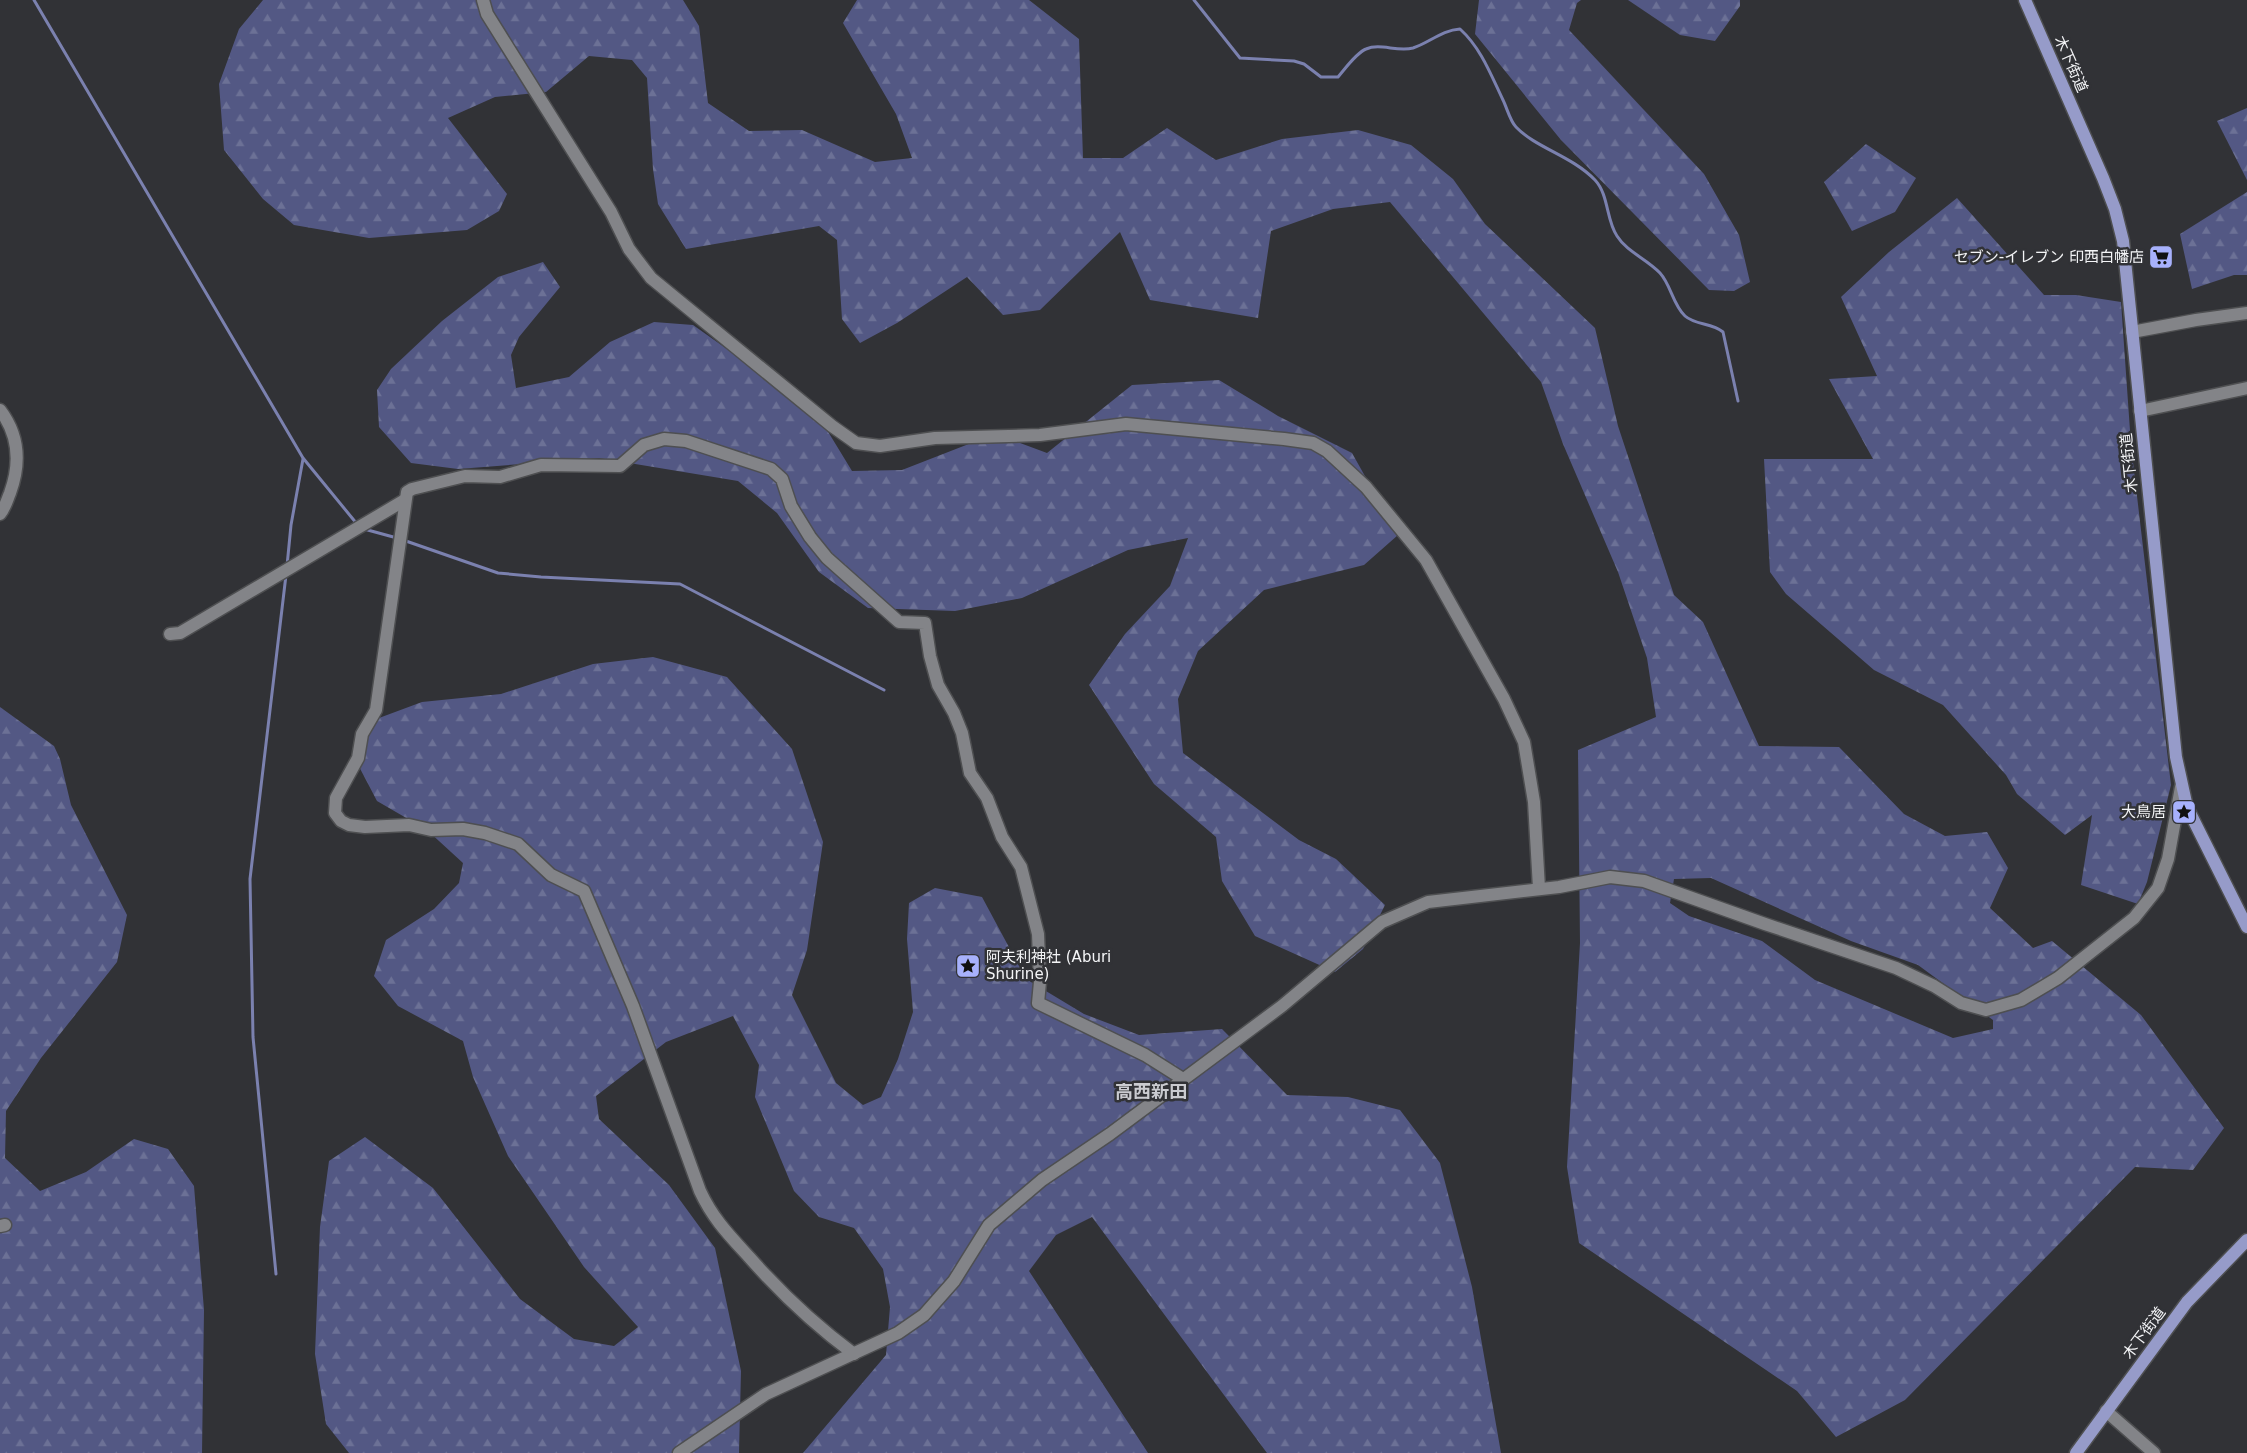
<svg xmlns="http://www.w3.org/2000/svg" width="2247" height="1453" font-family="'DejaVu Sans','Noto Sans JP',sans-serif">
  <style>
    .forest { fill: url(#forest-firs); fill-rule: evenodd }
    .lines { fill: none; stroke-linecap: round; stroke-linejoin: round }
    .stream { stroke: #7b81af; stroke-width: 3 }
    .minor-casing { stroke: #4e4f51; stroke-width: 15 }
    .major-casing { stroke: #4e4f51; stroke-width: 15 }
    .minor { stroke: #838488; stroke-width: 12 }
    .major { stroke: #969bc9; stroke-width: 12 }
    .labels { text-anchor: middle; stroke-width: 5; stroke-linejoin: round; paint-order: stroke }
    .street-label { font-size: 15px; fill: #f4f5f7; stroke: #313236 }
    .poi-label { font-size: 15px; fill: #f4f5f7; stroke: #313236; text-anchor: end }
    .quarter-label { font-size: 18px; font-weight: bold; fill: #cacbd0; stroke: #313236 }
  </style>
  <defs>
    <pattern id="forest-firs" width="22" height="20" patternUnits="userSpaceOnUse" patternTransform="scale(1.25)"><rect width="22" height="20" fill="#535884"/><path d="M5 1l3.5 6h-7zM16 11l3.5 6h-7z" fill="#6c7196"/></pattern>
  </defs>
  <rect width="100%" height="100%" fill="#313236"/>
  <!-- forest -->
  <g class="forest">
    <path d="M263,0h420l16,26 9,77 41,28 53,-1 73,32 37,-4 -16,-44 -53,-91 14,-23h172l50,39 4,119h40l44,-30 49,32 66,-21 76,-9 53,15 42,34 32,45 110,104 23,98 56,169 29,27 56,124 80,1 65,67 41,22 42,-4 21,36 -18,40 43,40 19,-7 89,74 83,113 -31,42 -58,-3 -230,233 -69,37 -39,-46 -218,-148 -12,-76 13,-224 -2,-193 78,-33 -9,-59 -29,-86 -55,-128 -22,-62 -151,-180 -57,7 -62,22 -13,87 -108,-18 -30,-68 -80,78 -37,5 -36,-38 -70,46 -37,20 -18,-24 -5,-79 -18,-14 -133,23 -28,-45 -5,-35 -6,-91 -15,-18 -43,-4 -43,36 -51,5 -47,21 59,76 -8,17 -32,19 -98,8 -75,-13 -31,-26 -39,-49 -5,-66 20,-55zM1711,878l140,63 67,24 75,55v9l-40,9 -138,-58 -53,-39 -73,-25 -19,-13 4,-24z"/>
    <polygon points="1479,0 1581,0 1577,3 1569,30 1704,174 1739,235 1750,282 1734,291 1709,290 1561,140 1475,34"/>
    <polygon points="1628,0 1740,0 1740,6 1715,41 1680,35"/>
    <polygon points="2247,108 2247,180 2217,121"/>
    <polygon points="1866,144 1916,178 1895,212 1852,231 1824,182"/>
    <polygon points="2247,192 2247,275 2234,275 2192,289 2180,234"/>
    <polygon points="1957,198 2044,295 2076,295 2121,302 2131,445 2171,785 2147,882 2138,904 2081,885 2092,815 2065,835 2017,794 2006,775 1943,705 1874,670 1786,594 1770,572 1764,459 1873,459 1829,379 1877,376 1841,297 1889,252"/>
    <polygon points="543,262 560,287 519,337 511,355 516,388 569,377 610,342 654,322 693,325 816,412 852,471 902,470 979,440 1007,438 1047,453 1132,385 1219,380 1278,416 1352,453 1398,535 1364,565 1264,590 1198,651 1178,699 1183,753 1299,840 1336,859 1385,905 1363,949 1335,972 1255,936 1222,881 1216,837 1154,784 1089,685 1125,634 1170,586 1188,538 1128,550 1022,598 955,611 868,608 819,572 777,513 738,481 599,458 458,469 411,463 379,427 377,390 391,369 442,321 498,277"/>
    <polygon points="653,657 727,677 792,749 823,842 807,950 792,995 836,1083 863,1105 881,1097 898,1059 913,1012 907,939 909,903 935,888 982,897 1026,979 1084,1014 1139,1035 1222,1029 1287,1095 1348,1097 1400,1110 1440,1163 1472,1287 1501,1453 1267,1453 1092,1217 1056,1235 1029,1271 1148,1453 803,1453 886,1355 890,1307 883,1269 854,1228 819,1217 794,1191 755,1097 759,1065 733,1016 666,1042 596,1096 599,1119 669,1185 715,1248 741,1371 739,1453 349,1453 326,1424 315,1354 320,1227 329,1161 365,1137 433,1188 520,1299 574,1339 614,1346 638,1327 584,1267 508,1156 473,1077 463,1041 398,1006 374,976 386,940 434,909 459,883 463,863 427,830 377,801 355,759 379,718 422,702 501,694 593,664"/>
    <polygon points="0,707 54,746 60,759 71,805 127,915 117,962 41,1058 6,1111 5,1158 40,1191 86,1172 134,1139 168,1149 194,1186 204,1310 202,1453 0,1453"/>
  </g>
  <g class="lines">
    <!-- stream -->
    <g class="stream">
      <polyline points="34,0 303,458 357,524"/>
      <path d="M1194,0l46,58 54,3 10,3 17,13h17c7,-8 18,-24 28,-28 14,-6 31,3 47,-1 16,-5 29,-18 47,-19 21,19 31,46 43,71 4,8 7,21 13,27 20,21 56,29 79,53 14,15 11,40 22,56 10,16 30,23 43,37 11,12 13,32 25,43 10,9 27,7 38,16l15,69"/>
      <polyline points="364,529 397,538"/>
      <polyline points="403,540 498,573 541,577 680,584 884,690"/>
      <polyline points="287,566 291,525 303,459"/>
      <polyline points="276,1274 253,1037 250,879 286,575"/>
    </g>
    <defs>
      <g id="minor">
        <polyline points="483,0 487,14 611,212 629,249 651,278 832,426 856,443 880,446 935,438 1040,435 1126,424 1284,439 1313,443 1327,451 1366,487 1426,560 1504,699 1524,742 1534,802 1539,888"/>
        <polyline points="2132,332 2196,320 2247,313"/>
        <path d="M0,410c19,25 21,53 10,83 -3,7 -5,15 -10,21"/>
        <polyline points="2140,411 2247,388"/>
        <polyline points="170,634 180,633 405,500"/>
        <polyline points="0,1226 5,1225"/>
        <path d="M854,1354c-38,-28 -73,-61 -104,-96 -21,-23 -37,-39 -50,-67l-67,-185 -49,-115 -33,-16 -33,-31 -33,-11 -22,-4 -32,1 -22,-5 -44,2 -16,-2 -8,-4 -6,-8 1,-15 22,-40 4,-24 14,-24 31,-218 5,-3 53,-13 35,1 41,-12 79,1 24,-21 20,-6 22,2 85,28 11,10 9,27 19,31 17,21 72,64 26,1 5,33 8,29 16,28 8,20 8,40 17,25 15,39 19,30 17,67 2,48 -2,21 107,52 38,24"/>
        <polyline points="2106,1411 2154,1453"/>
        <polyline points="679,1453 766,1394 898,1333 924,1315 954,1281 989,1225 1042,1180 1110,1134 1282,1006 1382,922 1428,902 1559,887 1610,877 1644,881 1765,924 1896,968 1934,986 1961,1003 1986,1010 2021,1000 2058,978 2134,918 2158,888 2168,859 2181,787"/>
      </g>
      <g id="major">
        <polyline points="2025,0 2103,178 2115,209 2123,241 2176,757 2187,807 2247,927"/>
        <polyline points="2076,1453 2187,1302 2247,1240"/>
      </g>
    </defs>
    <!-- minor casing -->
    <use href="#minor" class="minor-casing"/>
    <!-- major casing -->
    <use href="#major" class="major-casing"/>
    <!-- minor -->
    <use href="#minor" class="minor"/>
    <!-- major -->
    <use href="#major" class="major"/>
  </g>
  <!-- icons -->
  <defs>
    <symbol id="supermarket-square" viewBox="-11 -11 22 22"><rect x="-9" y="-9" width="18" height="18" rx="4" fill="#a7b1fc" stroke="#313236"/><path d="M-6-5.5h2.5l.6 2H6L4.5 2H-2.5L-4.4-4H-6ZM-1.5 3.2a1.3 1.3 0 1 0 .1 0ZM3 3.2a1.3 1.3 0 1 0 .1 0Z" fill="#111"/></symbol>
    <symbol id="sight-square" viewBox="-11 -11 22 22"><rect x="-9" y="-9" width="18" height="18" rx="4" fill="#a7b1fc" stroke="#313236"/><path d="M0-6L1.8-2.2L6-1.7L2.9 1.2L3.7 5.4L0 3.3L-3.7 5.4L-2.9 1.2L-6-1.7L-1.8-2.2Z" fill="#111"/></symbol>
  </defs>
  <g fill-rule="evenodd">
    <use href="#supermarket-square" x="2147" y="243" width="28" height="28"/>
    <use href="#sight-square" x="2170" y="798" width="28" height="28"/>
    <use href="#sight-square" x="954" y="952" width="28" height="28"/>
  </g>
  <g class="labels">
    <!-- street labels -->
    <g class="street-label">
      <text transform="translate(2071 64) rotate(66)" y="5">木下街道</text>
      <text transform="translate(2129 463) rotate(-96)" y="5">木下街道</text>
      <text transform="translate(2144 1333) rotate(-53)" y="5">木下街道</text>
    </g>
    <!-- poi labels -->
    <g class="poi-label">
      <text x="2144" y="262">セブン-イレブン 印西白幡店</text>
      <text x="2166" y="817">大鳥居</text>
      <text x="986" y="962" text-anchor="start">阿夫利神社 (Aburi<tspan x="986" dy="17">Shurine)</tspan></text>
    </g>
    <!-- quarter labels -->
    <g class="quarter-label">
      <text x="1151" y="1098">高西新田</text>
    </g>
  </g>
</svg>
